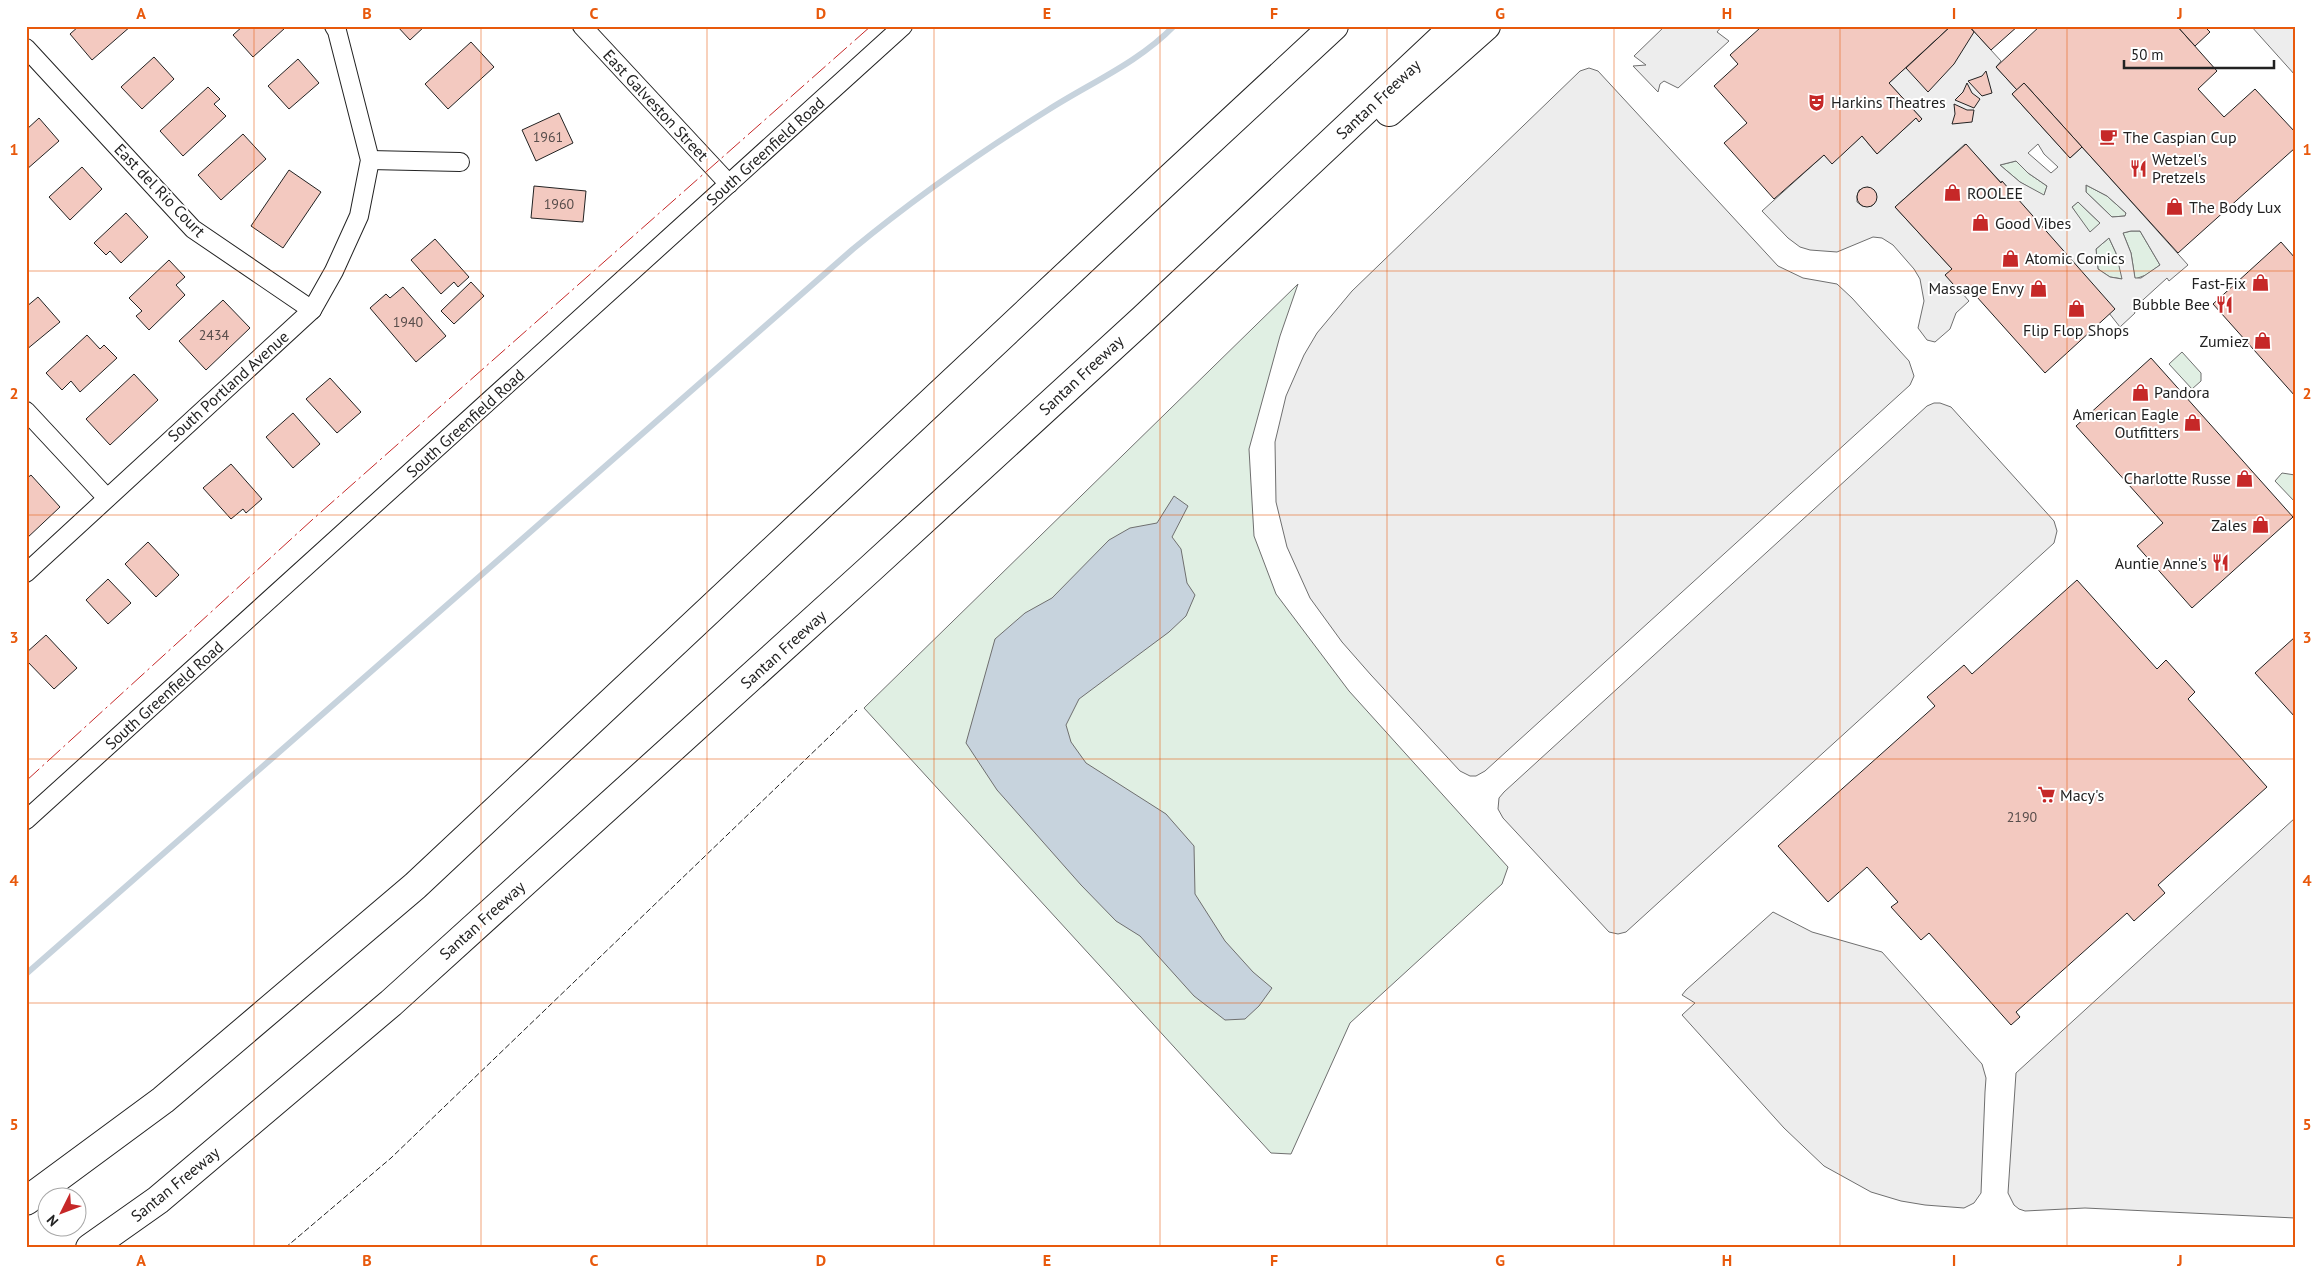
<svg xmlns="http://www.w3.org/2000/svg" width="2321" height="1274" font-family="'PT Sans',sans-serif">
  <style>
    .green { fill: #e0efe3; stroke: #6f6f6f }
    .parking { fill: #ededed; stroke: #6f6f6f; fill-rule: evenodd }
    .water { fill: #c7d3dd; stroke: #6f6f6f }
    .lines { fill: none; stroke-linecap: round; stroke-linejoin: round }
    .stream { stroke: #c7d3dd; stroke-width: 6 }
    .building { fill: #f3c9c0; stroke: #222 }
    .minor-casing { stroke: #222; stroke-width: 20 }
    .motorway-casing { stroke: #222; stroke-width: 30 }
    .minor { stroke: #fff; stroke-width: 18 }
    .motorway { stroke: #fff; stroke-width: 28 }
    .fence { stroke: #222; stroke-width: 1; stroke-dasharray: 6 2.5; stroke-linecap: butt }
    .power { stroke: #c62828; stroke-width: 1; stroke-dasharray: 18 4 2.5 4; stroke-linecap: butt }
    .grid { fill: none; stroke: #e8590c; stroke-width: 1; stroke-opacity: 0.55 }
    .labels { text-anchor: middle; stroke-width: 4; stroke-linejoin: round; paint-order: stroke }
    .number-label { font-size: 14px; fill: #564c4a }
    .street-label { font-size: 16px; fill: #222; stroke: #fff }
    .poi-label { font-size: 16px; fill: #222; stroke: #fff; text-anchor: start }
    .neatline { fill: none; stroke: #e8590c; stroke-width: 2 }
    .grid-label { font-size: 16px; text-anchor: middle; font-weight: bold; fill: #e8590c }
  </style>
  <rect width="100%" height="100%" fill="#fff"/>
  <!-- green -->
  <g class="green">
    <polygon points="2016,161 2028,173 2047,186 2044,196 2020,182 2000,165"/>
    <polygon points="2086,185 2107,196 2126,213 2125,216 2112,217 2086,192"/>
    <polygon points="2078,202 2101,224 2089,233 2072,207"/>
    <polygon points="2131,231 2140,231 2160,265 2146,275 2135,279 2131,253 2123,233"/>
    <polygon points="2109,238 2116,253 2123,279 2110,277 2098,269 2096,249"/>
    <polygon points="1298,284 1280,336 1249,449 1254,536 1276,594 1349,691 1508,867 1502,884 1350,1023 1291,1154 1271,1153 864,708"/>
    <polygon points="2182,352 2201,373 2201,381 2192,389 2169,364"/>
    <polygon points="2282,473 2295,475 2295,502 2275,481"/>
  </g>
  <!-- parking -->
  <g class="parking">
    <polygon points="1665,26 1722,26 1717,32 1729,41 1678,88 1664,81 1660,84 1658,92 1633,66 1646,65 1634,56"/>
    <path d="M1951,26h18l32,35 -5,6 21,23 -5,4 58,64 12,-11 106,118 -19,16 -2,-3 -34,31 2,4 -15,14 -78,-99 1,-1 -78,-83 -70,63 57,62 -6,6 23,26 -13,12 -6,16 -15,13 -8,-2 -9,-12 6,-27 -4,-22 -6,-10 -21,-24 -11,-7 -9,-1 -36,15 -27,-2 -10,-3 -12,-9 -26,-27 62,-56 8,8 30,-27 15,18 39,-36 3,3 3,-2 -33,-36zM2038,144l6,10 14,13 -7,6 -23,-20zM2016,161l12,12 19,13 -3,9 -24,-13 -20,-17zM2086,185l21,11 19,17 -1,3 -13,1 -26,-25zM1868,187l8,6v7l-4,6h-10l-5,-4v-6l2,-6zM2078,202l22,21 -10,9 -18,-25zM2131,231h9l20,34 -19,13h-6l-4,-25 -8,-20zM2109,238l7,15 6,26 -12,-2 -12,-8 -2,-20z"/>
    <polygon points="2251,26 2295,26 2295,75"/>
    <polygon points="1589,68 1598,71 1778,266 1803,278 1837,284 1852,298 1909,361 1914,376 1910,385 1485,771 1476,776 1470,776 1460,771 1371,675 1342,642 1310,598 1287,547 1276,502 1275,442 1286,396 1304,355 1317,333 1352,291 1580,71"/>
    <polygon points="1934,403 1940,403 1951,407 2054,521 2057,531 2054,543 1626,932 1618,934 1609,932 1503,818 1498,809 1499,798 1504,792 1927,406"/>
    <polygon points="2295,818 2295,1218 2085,1208 2025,1211 2019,1209 2014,1205 2008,1193 2016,1073"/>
    <polygon points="1773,912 1812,932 1882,952 1982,1064 1986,1078 1985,1092 1981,1193 1974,1203 1964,1208 1925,1205 1901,1201 1871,1192 1824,1166 1784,1128 1682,1015 1695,1003 1682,995 1686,990"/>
  </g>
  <!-- water -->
  <polygon class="water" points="1174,496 1188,506 1172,537 1181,549 1187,583 1195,595 1186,616 1169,632 1079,699 1066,725 1071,742 1086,763 1166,814 1194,846 1195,894 1225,941 1253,972 1272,988 1259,1006 1245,1019 1225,1020 1194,996 1140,936 1116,921 1081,885 997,790 966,743 995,639 1025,613 1052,598 1109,540 1130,528 1157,523"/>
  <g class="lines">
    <!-- stream -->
    <path class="stream" d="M26,974l827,-725c62,-51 126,-96 195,-139 42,-27 90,-47 126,-84"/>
  </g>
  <!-- building -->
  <g class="building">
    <polygon points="79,26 131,26 92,60 70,34"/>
    <polygon points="243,26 283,26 285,28 253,57 233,35"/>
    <polygon points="397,26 425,26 410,40"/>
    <polygon points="1758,26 1951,26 1889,83 1922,119 1919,122 1916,118 1877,154 1862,136 1832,164 1824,155 1774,199 1724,143 1747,123 1714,86 1738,64 1730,55 1760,28"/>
    <polygon points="1951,26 1969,26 1974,32 1954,64 1928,92 1906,68"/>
    <polygon points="1969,26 2018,26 1991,50"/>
    <polygon points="2040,26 2177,26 2217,71 2198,89 2224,117 2255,89 2295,132 2295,148 2178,253 2024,83 2017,90 1996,67"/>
    <polygon points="2177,26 2204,26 2210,32 2195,46"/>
    <polygon points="471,42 494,67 448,109 425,84"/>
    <polygon points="154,57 174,79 142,109 121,87"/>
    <polygon points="298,59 319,83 289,109 268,86"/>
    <polygon points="1986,71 1992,93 1982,96 1968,81 1982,76"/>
    <polygon points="1967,83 1972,93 1980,99 1974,108 1955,100 1963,92"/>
    <polygon points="2024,83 2082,147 2070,158 2012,94"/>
    <polygon points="208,87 220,99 214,104 226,116 183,156 160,131"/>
    <polygon points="1954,104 1967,110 1974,110 1972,122 1952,124 1955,114"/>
    <polygon points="559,113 573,143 536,161 522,130"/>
    <polygon points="39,118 59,141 26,170 26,130"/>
    <polygon points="243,134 266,159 221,200 198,175"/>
    <polygon points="1966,144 2001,183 2002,181 2115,309 2045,373 1968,287 1961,293 1945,275 1952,269 1895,207"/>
    <polygon points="82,167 102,189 70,220 49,197"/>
    <polygon points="289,170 321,192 283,248 251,226"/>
    <polygon points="534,186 586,191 583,222 531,218"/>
    <circle cx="1867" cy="197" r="10"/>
    <polygon points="126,213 148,237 121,263 110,251 106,255 94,243"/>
    <polygon points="435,239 469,277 458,287 454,282 441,294 411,260"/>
    <polygon points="2281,242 2295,258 2295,396 2213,304"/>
    <polygon points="169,260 185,277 176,285 185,295 149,330 136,316 142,311 129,298"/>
    <polygon points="471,282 484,296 454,324 441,311"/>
    <polygon points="403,287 446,336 416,362 370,308 386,294 390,298"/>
    <polygon points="38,297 60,322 26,350 26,307"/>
    <polygon points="223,300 250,328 206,370 179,341"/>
    <polygon points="87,335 100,349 104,345 117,358 80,392 71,381 62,390 46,373"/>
    <polygon points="2151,358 2293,517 2192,608 2137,546 2163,523 2076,426"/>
    <polygon points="134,374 158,400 110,445 86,419"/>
    <polygon points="330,378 361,412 337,433 306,399"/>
    <polygon points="293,413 320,444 293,468 266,437"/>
    <polygon points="231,464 262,499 246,513 243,509 231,519 203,488"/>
    <polygon points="31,475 60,507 26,539 26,479"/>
    <polygon points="148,542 179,575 156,597 125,564"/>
    <polygon points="108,579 131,603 108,624 86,600"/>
    <polygon points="2077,580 2157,669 2166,660 2195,692 2188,699 2267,787 2158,885 2165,893 2134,921 2127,913 2016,1012 2020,1017 2011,1025 1929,933 1921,940 1891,907 1898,902 1867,867 1828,902 1778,846 1935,706 1927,697 1964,665 1972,674"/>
    <polygon points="46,635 77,668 54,689 26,660 26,653"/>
    <polygon points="2295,637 2295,717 2255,673"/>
  </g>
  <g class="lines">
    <defs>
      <g id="minor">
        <polyline points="582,26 729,184"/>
        <polyline points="26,48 193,229 312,310"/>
        <polyline points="370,160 460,162"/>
        <polyline points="26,411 107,498"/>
        <polyline points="26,573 312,310 334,271 359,216 370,160 337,31 334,26"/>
        <polyline points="26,820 903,26"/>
      </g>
      <g id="motorway">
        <polyline points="1389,112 1486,26"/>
        <polyline points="26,1201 163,1100 415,886 1167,181 1334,26"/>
        <polyline points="90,1248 158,1200 391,1003 869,570 1143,319 1455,26"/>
      </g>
    </defs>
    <!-- minor casing -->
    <use href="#minor" class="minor-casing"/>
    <!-- motorway casing -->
    <use href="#motorway" class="motorway-casing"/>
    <!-- minor -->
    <use href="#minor" class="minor"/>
    <!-- motorway -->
    <use href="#motorway" class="motorway"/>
    <!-- fence -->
    <polyline class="fence" points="285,1248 391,1158 857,710"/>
    <!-- power -->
    <polyline class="power" points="26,781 312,520 871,26"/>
  </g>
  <!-- grid -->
  <path class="grid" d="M254,26v1222M481,26v1222M707,26v1222M934,26v1222M1160,26v1222M1387,26v1222M1614,26v1222M1840,26v1222M2067,26v1222M26,271h2269M26,515h2269M26,759h2269M26,1003h2269"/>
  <!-- icons -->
  <defs>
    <symbol id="theatre-bare" viewBox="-9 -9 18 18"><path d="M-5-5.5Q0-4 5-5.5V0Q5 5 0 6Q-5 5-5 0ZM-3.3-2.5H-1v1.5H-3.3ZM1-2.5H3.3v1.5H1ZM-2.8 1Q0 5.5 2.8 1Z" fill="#c62828" stroke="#fff" stroke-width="2.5" paint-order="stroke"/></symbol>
    <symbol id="cafe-bare" viewBox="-9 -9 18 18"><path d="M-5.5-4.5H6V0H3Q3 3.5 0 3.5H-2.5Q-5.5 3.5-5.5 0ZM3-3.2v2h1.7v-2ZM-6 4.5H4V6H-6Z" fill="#c62828" stroke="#fff" stroke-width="2.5" paint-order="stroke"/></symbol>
    <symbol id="restaurant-bare" viewBox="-9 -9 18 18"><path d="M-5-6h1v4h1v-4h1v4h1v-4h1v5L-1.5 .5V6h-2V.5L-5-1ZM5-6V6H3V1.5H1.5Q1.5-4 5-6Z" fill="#c62828" stroke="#fff" stroke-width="2.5" paint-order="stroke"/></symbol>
    <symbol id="shop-bare" viewBox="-9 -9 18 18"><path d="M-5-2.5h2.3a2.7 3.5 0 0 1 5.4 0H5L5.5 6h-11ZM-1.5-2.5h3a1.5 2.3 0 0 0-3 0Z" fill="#c62828" stroke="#fff" stroke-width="2.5" paint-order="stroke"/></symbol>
    <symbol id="supermarket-bare" viewBox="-9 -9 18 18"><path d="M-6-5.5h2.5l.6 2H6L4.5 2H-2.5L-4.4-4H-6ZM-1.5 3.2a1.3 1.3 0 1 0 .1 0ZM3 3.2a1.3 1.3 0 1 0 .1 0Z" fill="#c62828" stroke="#fff" stroke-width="2.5" paint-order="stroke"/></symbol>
  </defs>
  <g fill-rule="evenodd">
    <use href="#theatre-bare" x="1804" y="90" width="25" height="25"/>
    <use href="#cafe-bare" x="2096" y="124" width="25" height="25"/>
    <use href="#restaurant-bare" x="2126" y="156" width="25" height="25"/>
    <use href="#shop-bare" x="1940" y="180" width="25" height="25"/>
    <use href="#shop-bare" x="2162" y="194" width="25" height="25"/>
    <use href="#shop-bare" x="1968" y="210" width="25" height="25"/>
    <use href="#shop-bare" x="1998" y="246" width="25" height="25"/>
    <use href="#shop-bare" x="2248" y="270" width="25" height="25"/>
    <use href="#shop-bare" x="2026" y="276" width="25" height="25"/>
    <use href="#restaurant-bare" x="2212" y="292" width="25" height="25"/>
    <use href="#shop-bare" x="2064" y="296" width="25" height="25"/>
    <use href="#shop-bare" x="2250" y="328" width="25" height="25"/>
    <use href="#shop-bare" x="2128" y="380" width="25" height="25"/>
    <use href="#shop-bare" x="2180" y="410" width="25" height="25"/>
    <use href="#shop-bare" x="2232" y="466" width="25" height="25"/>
    <use href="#shop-bare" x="2248" y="512" width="25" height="25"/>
    <use href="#restaurant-bare" x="2208" y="550" width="25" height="25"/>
    <use href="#supermarket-bare" x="2034" y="782" width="25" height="25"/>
  </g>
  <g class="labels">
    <!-- number labels -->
    <g class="number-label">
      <text x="548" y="142">1961</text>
      <text x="559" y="209">1960</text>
      <text x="408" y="327">1940</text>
      <text x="214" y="340">2434</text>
      <text x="2022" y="822">2190</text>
    </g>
    <!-- street labels -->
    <g class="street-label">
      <text transform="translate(1378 99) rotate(-43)" y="6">Santan Freeway</text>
      <text transform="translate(656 105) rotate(47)" y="6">East Galveston Street</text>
      <text transform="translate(765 151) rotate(-42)" y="6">South Greenfield Road</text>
      <text transform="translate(160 190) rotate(46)" y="6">East del Rio Court</text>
      <text transform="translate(1081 375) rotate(-43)" y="6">Santan Freeway</text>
      <text transform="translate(228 386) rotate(-42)" y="6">South Portland Avenue</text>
      <text transform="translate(465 423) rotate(-42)" y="6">South Greenfield Road</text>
      <text transform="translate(783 649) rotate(-42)" y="6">Santan Freeway</text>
      <text transform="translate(164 695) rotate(-42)" y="6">South Greenfield Road</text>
      <text transform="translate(482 920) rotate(-42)" y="6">Santan Freeway</text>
      <text transform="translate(175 1184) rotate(-39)" y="6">Santan Freeway</text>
    </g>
    <!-- poi labels -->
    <g class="poi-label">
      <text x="1831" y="108">Harkins Theatres</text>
      <text x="2123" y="143">The Caspian Cup</text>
      <text x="2152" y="165">Wetzel's<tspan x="2152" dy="18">Pretzels</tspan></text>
      <text x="1967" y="199">ROOLEE</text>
      <text x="2189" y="213">The Body Lux</text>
      <text x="1995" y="229">Good Vibes</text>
      <text x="2025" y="264">Atomic Comics</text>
      <text x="2246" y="289" text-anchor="end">Fast-Fix</text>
      <text x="2024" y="294" text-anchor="end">Massage Envy</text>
      <text x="2210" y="310" text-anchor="end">Bubble Bee</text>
      <text x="2076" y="336" text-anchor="middle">Flip Flop Shops</text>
      <text x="2249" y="347" text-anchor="end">Zumiez</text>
      <text x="2154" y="398">Pandora</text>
      <text x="2179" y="420" text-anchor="end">American Eagle<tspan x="2179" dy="18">Outfitters</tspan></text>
      <text x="2231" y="484" text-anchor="end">Charlotte Russe</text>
      <text x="2247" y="531" text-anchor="end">Zales</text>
      <text x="2207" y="569" text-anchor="end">Auntie Anne's</text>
      <text x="2060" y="801">Macy's</text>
    </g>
  </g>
  <!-- border -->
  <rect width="2321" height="1274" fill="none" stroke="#ffffff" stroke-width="55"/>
  <!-- north arrow -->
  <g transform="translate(62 1212) rotate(228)"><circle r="24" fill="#ffffff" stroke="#a7a7a7"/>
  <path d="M0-4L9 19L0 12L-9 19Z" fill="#c62828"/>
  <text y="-8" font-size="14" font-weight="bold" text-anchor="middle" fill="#222222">N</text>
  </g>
  <!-- scale -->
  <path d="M2124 60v8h150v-8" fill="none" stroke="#222222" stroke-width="2.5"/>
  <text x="2131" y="60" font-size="15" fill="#222222" stroke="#ffffff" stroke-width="4" paint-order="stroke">50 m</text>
  <rect x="28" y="28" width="2266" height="1218" class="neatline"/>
  <g class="grid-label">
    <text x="141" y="19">A</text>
    <text x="367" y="19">B</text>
    <text x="594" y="19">C</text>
    <text x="821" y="19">D</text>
    <text x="1047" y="19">E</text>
    <text x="1274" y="19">F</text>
    <text x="1500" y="19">G</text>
    <text x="1727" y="19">H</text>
    <text x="1954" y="19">I</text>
    <text x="2180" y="19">J</text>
    <text x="14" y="155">1</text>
    <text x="2307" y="155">1</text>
    <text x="14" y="399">2</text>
    <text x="2307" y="399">2</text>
    <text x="14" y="643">3</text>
    <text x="2307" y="643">3</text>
    <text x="14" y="886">4</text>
    <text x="2307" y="886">4</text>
    <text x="14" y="1130">5</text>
    <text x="2307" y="1130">5</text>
    <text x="141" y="1266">A</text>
    <text x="367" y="1266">B</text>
    <text x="594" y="1266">C</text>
    <text x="821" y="1266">D</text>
    <text x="1047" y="1266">E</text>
    <text x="1274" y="1266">F</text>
    <text x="1500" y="1266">G</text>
    <text x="1727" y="1266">H</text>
    <text x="1954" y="1266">I</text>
    <text x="2180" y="1266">J</text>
  </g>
</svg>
